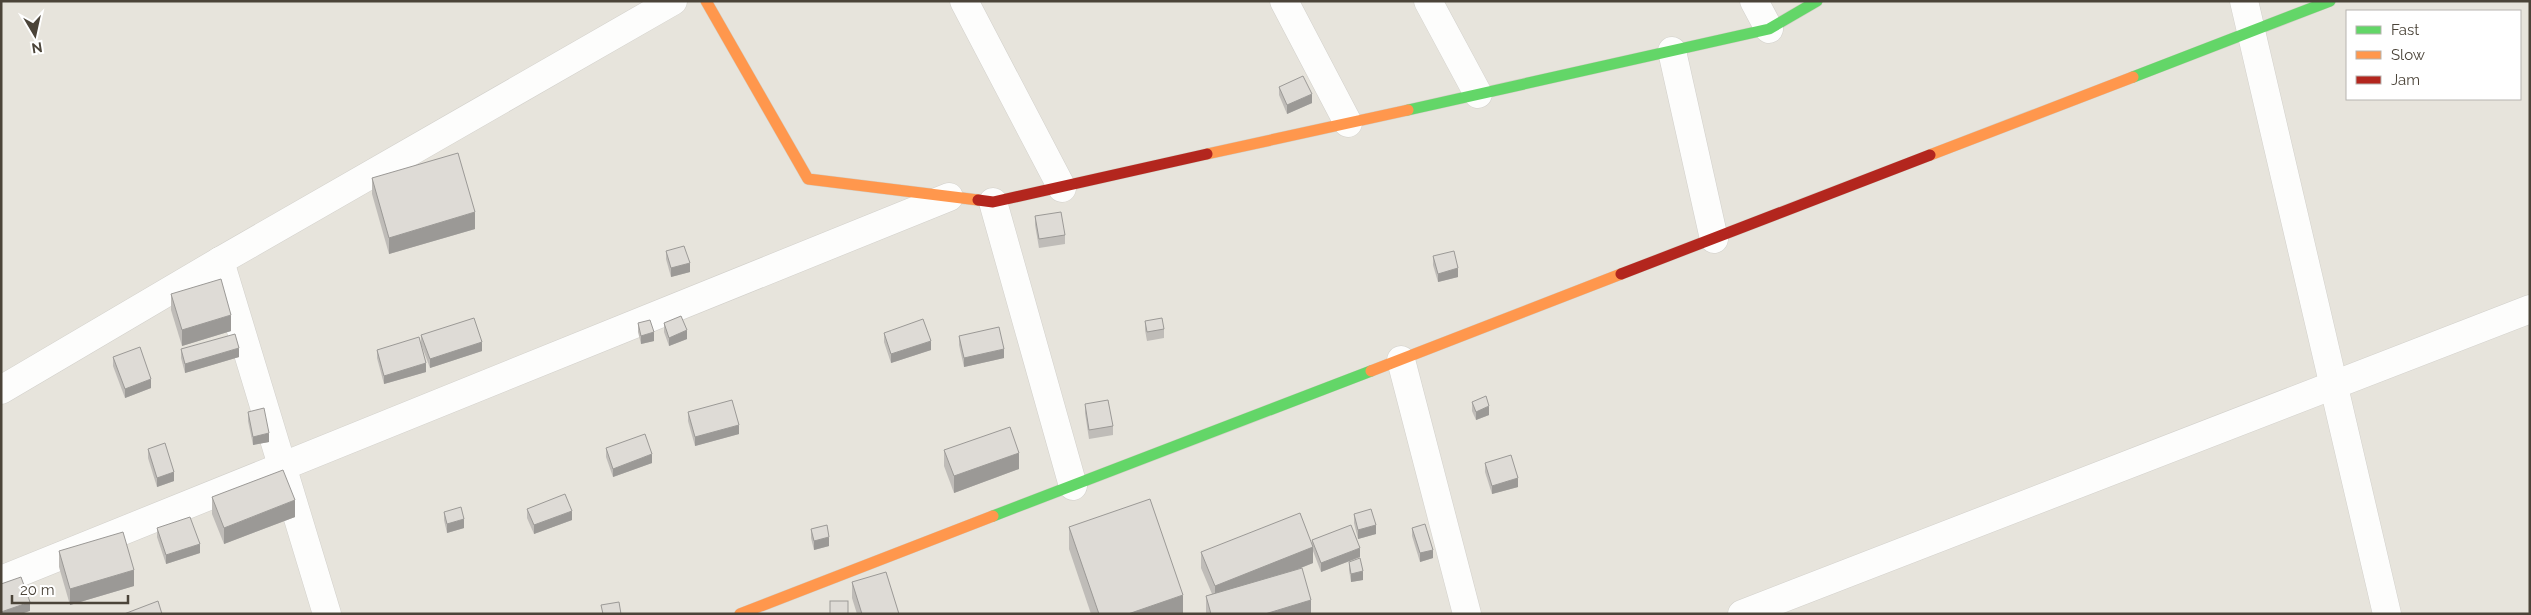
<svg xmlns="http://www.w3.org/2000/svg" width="2531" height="615" font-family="Raleway,sans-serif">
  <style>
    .residential { fill: #e7e4dc; fill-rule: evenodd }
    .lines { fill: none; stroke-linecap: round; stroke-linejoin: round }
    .street-casing { stroke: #d2d0cb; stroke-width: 29 }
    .fast-casing { stroke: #d3cfc5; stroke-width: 12 }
    .slow-casing { stroke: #d3cfc5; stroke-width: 12 }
    .jam-casing { stroke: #d3cfc5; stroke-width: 12 }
    .street { stroke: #fdfdfc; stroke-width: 28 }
    .fast { stroke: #63d668; stroke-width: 11 }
    .slow { stroke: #ff974d; stroke-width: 11 }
    .jam { stroke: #b3261e; stroke-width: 11 }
    .wall { fill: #bfbcb8 }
    .shaded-wall { fill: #9b9996 }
    .building { fill: #dedbd6; stroke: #9b9996 }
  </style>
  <rect width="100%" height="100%" fill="#f4f2ee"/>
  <!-- residential -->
  <path class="residential" d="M1,1h2529v613h-2529zM2347,11h173v88h-173z"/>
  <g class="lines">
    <defs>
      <g id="street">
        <polyline points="964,1 1062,188"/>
        <polyline points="1284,1 1348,123"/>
        <polyline points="1428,1 1478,94"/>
        <polyline points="1754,1 1769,29"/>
        <polyline points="2244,1 2387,614"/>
        <polyline points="1672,51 1714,239"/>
        <polyline points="993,202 1073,486"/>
        <polyline points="220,261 327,614"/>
        <polyline points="1401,360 1467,614"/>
        <polyline points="1,390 220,261 673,1"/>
        <polyline points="1,580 949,197"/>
        <polyline points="1742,614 2530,309"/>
      </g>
      <g id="fast">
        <polyline points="2133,77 2330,1"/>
        <polyline points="1408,110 1769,29 1817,1"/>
        <polyline points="993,516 1371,371"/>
      </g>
      <g id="slow">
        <polyline points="706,1 808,179 978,200"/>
        <polyline points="1207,154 1408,110"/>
        <polyline points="1930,155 2133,77"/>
        <polyline points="1371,371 1621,274"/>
        <polyline points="740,614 993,516"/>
      </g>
      <g id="jam">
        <polyline points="978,200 993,202 1207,154"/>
        <polyline points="1621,274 1930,155"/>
      </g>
    </defs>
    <!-- street casing -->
    <use href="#street" class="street-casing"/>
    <!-- fast casing -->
    <use href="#fast" class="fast-casing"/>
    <!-- slow casing -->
    <use href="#slow" class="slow-casing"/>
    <!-- jam casing -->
    <use href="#jam" class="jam-casing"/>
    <!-- street -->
    <use href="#street" class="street"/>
    <!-- fast -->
    <use href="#fast" class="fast"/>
    <!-- slow -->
    <use href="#slow" class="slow"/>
    <!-- jam -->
    <use href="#jam" class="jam"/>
  </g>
  <!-- wall -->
  <g class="wall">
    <polygon points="1279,87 1312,103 1287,114 1279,95"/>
    <polygon points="372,178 475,229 389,254 372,194"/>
    <polygon points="1035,216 1065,235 1065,244 1039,248 1035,225"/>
    <polygon points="666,251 690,272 671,277 666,259"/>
    <polygon points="1433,256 1458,277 1438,282 1433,265"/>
    <polygon points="171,294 231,331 182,346 171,310"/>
    <polygon points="1145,321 1164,329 1164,338 1147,341 1145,330"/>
    <polygon points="638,323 654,341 641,344 638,332"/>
    <polygon points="664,323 687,339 669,346 664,332"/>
    <polygon points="884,333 931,350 891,363 884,342"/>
    <polygon points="421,335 482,351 430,368 421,344"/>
    <polygon points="959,336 1004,358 964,367 959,345"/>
    <polygon points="181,349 239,357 185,373 181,358"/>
    <polygon points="377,350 426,372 384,384 377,358"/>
    <polygon points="113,357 151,388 125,398 113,366"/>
    <polygon points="1472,402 1489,415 1476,420 1472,411"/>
    <polygon points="1085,404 1113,426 1113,435 1089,439 1085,413"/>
    <polygon points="248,412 269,442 253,445 248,421"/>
    <polygon points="688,412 739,434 695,446 688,421"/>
    <polygon points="606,448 652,463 613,477 606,457"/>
    <polygon points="148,449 174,481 157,487 148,458"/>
    <polygon points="944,450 1019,469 954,493 944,466"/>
    <polygon points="1485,463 1518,487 1492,494 1485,472"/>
    <polygon points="212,497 295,517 224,544 212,514"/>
    <polygon points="527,509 572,520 534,534 527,518"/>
    <polygon points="444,512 464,528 447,533 444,520"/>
    <polygon points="1354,514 1376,534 1358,539 1354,523"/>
    <polygon points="1069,527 1183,614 1091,614 1069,549"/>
    <polygon points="157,528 200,553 166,564 157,537"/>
    <polygon points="1412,528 1433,558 1420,562 1412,536"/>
    <polygon points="811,529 829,546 814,550 811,538"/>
    <polygon points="1312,540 1360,557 1321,572 1313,551 1313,563 1296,570 1311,614 1206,614 1206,596 1212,594 1201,568 1201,552 1312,544"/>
    <polygon points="59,551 134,586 70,605 59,567"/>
    <polygon points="1349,562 1363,580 1351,582 1349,570"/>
    <polygon points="852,582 899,614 857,614 852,598"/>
  </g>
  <!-- shaded-wall -->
  <g class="shaded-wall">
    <polygon points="1312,94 1312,103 1287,114 1287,105"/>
    <polygon points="475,212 475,229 389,254 389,238"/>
    <polygon points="690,263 690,272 671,277 671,268"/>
    <polygon points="1458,268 1458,277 1438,282 1438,274"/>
    <polygon points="231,315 231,331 182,346 182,330"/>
    <polygon points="687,330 687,339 669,346 669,338"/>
    <polygon points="654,332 654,341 641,344 641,336"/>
    <polygon points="931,341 931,350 891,363 891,354"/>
    <polygon points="482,342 482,351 430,368 430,359"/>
    <polygon points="239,348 239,357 185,373 185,364"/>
    <polygon points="1004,349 1004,358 964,367 964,358"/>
    <polygon points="426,363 426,372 384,384 384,376"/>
    <polygon points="151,379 151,388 125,398 125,389"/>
    <polygon points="1489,406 1489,415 1476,420 1476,412"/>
    <polygon points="739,425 739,434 695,446 695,437"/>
    <polygon points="269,433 269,442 253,445 253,437"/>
    <polygon points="1019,453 1019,469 954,493 954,476"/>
    <polygon points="652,454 652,463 613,477 613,469"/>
    <polygon points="174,472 174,481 157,487 157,478"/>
    <polygon points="1518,478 1518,487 1492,494 1492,486"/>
    <polygon points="295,500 295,517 224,544 224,528"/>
    <polygon points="572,511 572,520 534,534 534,525"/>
    <polygon points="464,519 464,528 447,533 447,524"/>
    <polygon points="1376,525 1376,534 1358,539 1358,530"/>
    <polygon points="829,537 829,546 814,550 814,541"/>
    <polygon points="200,544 200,553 166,564 166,555"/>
    <polygon points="1313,547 1313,563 1215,602 1215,586"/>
    <polygon points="1360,548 1360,557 1321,572 1321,563"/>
    <polygon points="1433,550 1433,558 1420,562 1420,553"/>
    <polygon points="134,570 134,586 70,605 70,589"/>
    <polygon points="1363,571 1363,580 1351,582 1351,574"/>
    <polygon points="1183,595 1183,614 1128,614"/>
    <polygon points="1311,600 1311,614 1265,614"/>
    <polygon points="30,602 30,611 21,614 1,614 1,612"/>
  </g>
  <!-- building -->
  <g class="building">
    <polygon points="1303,76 1312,94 1287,105 1279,87"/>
    <polygon points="458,153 475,212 389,238 372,178"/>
    <polygon points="1061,212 1065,235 1039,239 1035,216"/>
    <polygon points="684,246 690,263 671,268 666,251"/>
    <polygon points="1454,251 1458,268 1438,274 1433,256"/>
    <polygon points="221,279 231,315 182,330 171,294"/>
    <polygon points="681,316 687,330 669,338 664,323"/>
    <polygon points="474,318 482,342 430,359 421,335"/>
    <polygon points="1162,318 1164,329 1147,332 1145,321"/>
    <polygon points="923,319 931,341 891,354 884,333"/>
    <polygon points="650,320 654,332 641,336 638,323"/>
    <polygon points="999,327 1004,349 964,358 959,336"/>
    <polygon points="235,334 239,348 185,364 181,349"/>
    <polygon points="419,337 426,363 384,376 377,350"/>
    <polygon points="140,347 151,379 125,389 113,357"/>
    <polygon points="1486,396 1489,406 1476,412 1472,402"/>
    <polygon points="732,400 739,425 695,437 688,412"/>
    <polygon points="1108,400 1113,426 1089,430 1085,404"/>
    <polygon points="264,408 269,433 253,437 248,412"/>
    <polygon points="1010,427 1019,453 954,476 944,450"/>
    <polygon points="645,434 652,454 613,469 606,448"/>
    <polygon points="165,443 174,472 157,478 148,449"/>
    <polygon points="1511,455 1518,478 1492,486 1485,463"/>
    <polygon points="283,470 295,500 224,528 212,497"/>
    <polygon points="565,494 572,511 534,525 527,509"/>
    <polygon points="1150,499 1183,595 1128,614 1099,614 1069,527"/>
    <polygon points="461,507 464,519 447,524 444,512"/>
    <polygon points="1371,509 1376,525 1358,530 1354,514"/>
    <polygon points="1300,513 1313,547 1215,586 1201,552"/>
    <polygon points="190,517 200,544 166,555 157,528"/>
    <polygon points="1425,524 1433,550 1420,553 1412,528"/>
    <polygon points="827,525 829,537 814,541 811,529"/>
    <polygon points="1351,525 1360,548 1321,563 1312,540"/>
    <polygon points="123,532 134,570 70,589 59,551"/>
    <polygon points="1360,558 1363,571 1351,574 1349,562"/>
    <polygon points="1302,568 1311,600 1265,614 1211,614 1206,596"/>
    <polygon points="886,572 899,614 862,614 852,582"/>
    <polygon points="21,577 30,602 1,612 1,584"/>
    <polygon points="158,601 162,614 124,614"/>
    <rect x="830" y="601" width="18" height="13"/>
    <polygon points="619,602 621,614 603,614 601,605"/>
  </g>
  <!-- border -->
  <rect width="2531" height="615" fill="none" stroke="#4b4439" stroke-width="5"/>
  <!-- legend -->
  <rect x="2346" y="10" width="175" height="90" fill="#ffffff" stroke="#b7b4b0"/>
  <rect x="2356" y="26" width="25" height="8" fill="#63d668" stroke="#b7b4b0"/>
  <text x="2391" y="35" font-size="15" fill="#4b4439">Fast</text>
  <rect x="2356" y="51" width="25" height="8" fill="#ff974d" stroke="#b7b4b0"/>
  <text x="2391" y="60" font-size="15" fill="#4b4439">Slow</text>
  <rect x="2356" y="76" width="25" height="8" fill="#b3261e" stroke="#b7b4b0"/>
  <text x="2391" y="85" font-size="15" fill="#4b4439">Jam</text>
  <!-- north arrow -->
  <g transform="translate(35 35) rotate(171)" stroke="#ffffff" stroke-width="4" paint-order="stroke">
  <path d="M0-4L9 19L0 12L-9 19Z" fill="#4b4439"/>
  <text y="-8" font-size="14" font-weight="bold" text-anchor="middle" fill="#4b4439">N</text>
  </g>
  <!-- scale -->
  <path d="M12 595v8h116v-8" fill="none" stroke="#4b4439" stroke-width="2.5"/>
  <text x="20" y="595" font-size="15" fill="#4b4439" stroke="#ffffff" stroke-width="4" paint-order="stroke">20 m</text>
</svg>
